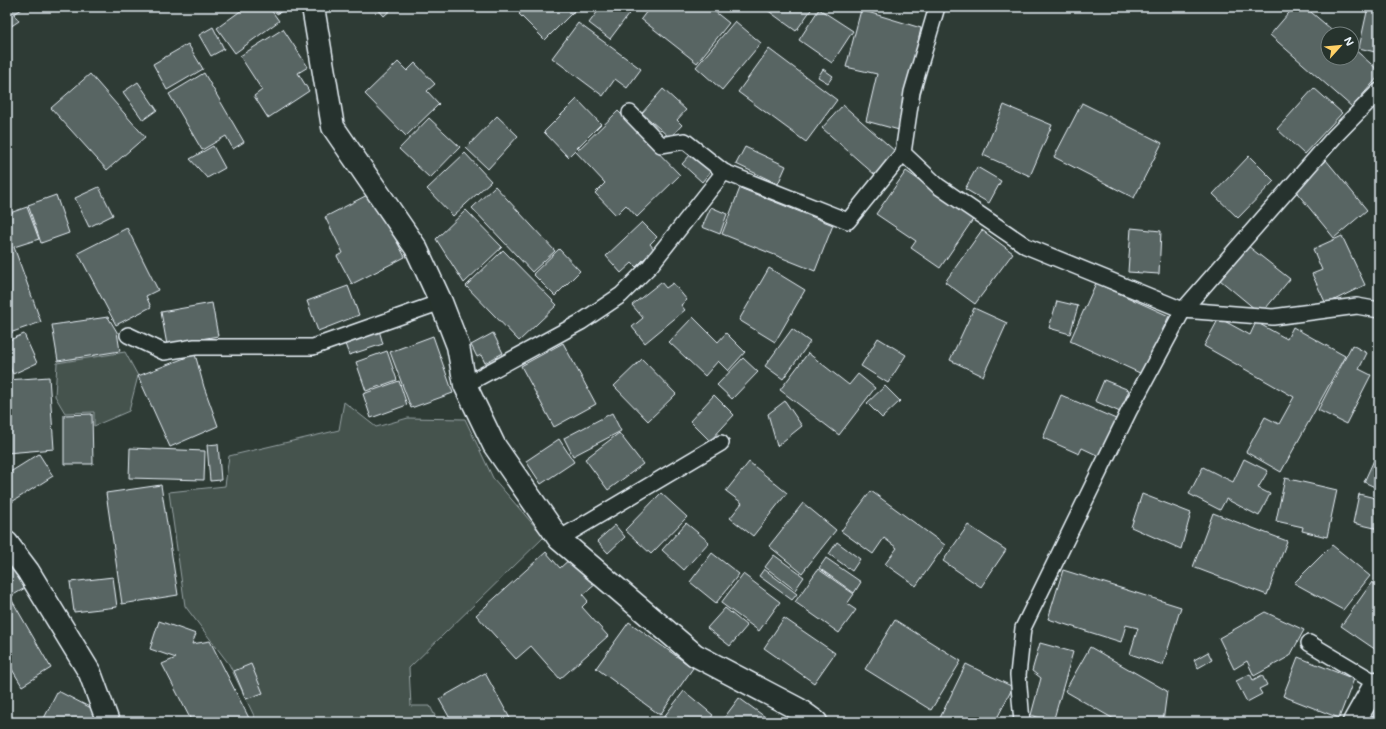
<svg xmlns="http://www.w3.org/2000/svg" width="1386" height="729" font-family="Mali,sans-serif">
  <style>
    .green { fill: #45524e; stroke: #96a2a3 }
    .building { fill: #596563; stroke: #e8f1f8 }
    .lines { fill: none; stroke-linecap: round; stroke-linejoin: round }
    .lane-casing { stroke: #e8f1f8; stroke-width: 18 }
    .street-casing { stroke: #e8f1f8; stroke-width: 25 }
    .lane { stroke: #26332d; stroke-width: 15 }
    .street { stroke: #26332d; stroke-width: 22 }
  </style>
  <rect width="100%" height="100%" fill="#2e3b35"/>
  <filter id="ink" filterUnits="userSpaceOnUse"><feTurbulence type="fractalNoise" baseFrequency=".025" numOctaves="2"/><feDisplacementMap in="SourceGraphic" scale="8" xChannelSelector="R" yChannelSelector="G"/><feConvolveMatrix kernelMatrix="1 2 1 2 8 2 1 2 1" color-interpolation-filters="sRGB"/></filter>
  <g filter="url(#ink)">
    <!-- green -->
    <g class="green">
      <polygon points="125,352 138,376 129,411 94,426 94,412 65,413 55,396 57,363"/>
      <polygon points="344,402 376,427 408,418 465,419 493,478 544,537 409,668 411,706 430,706 438,722 257,722 229,664 185,606 169,492 225,486 229,456 339,430"/>
    </g>
    <!-- building -->
    <g class="building">
      <polygon points="7,7 20,7 22,9 14,14 19,21 7,29"/>
      <polygon points="246,7 269,7 279,21 235,53 217,28"/>
      <polygon points="274,7 289,7 277,14"/>
      <polygon points="376,7 394,7 384,16"/>
      <polygon points="526,7 578,7 545,40 519,14"/>
      <polygon points="601,7 634,7 610,39 589,23"/>
      <polygon points="650,7 709,7 729,23 697,63 641,19"/>
      <polygon points="763,7 813,7 796,31"/>
      <polygon points="1294,7 1305,7 1337,34 1328,34 1328,58 1352,58 1352,47 1379,71 1379,76 1352,107 1270,35"/>
      <polygon points="1368,7 1379,7 1379,53 1359,48"/>
      <polygon points="819,9 853,31 832,63 799,40"/>
      <polygon points="861,10 921,28 899,130 866,121 877,74 846,67"/>
      <polygon points="735,21 761,43 722,90 696,67"/>
      <polygon points="578,23 641,69 627,88 615,79 603,96 552,58"/>
      <polygon points="213,27 224,49 211,56 199,35"/>
      <polygon points="283,29 308,67 298,73 309,91 268,118 254,96 262,90 240,56"/>
      <polygon points="188,44 203,69 167,90 153,64"/>
      <polygon points="769,49 837,100 806,142 738,92"/>
      <polygon points="398,62 407,71 415,63 435,84 427,91 439,104 406,136 365,94"/>
      <polygon points="823,69 833,76 828,83 818,77"/>
      <polygon points="204,73 244,142 233,149 226,136 202,150 169,94"/>
      <polygon points="90,74 145,137 107,170 51,108"/>
      <polygon points="138,82 157,110 143,120 123,92"/>
      <polygon points="1314,88 1342,113 1304,154 1277,129"/>
      <polygon points="663,89 686,110 677,120 682,125 670,138 642,113"/>
      <polygon points="577,99 601,124 568,157 544,132"/>
      <polygon points="1082,103 1162,143 1134,198 1054,157"/>
      <polygon points="843,105 896,152 875,175 822,128"/>
      <polygon points="1004,105 1052,125 1030,176 983,155"/>
      <polygon points="618,111 680,175 637,217 626,205 616,215 595,193 605,183 576,152"/>
      <polygon points="497,116 518,136 488,169 466,148"/>
      <polygon points="429,118 460,147 430,178 399,149"/>
      <polygon points="213,146 225,168 207,178 190,159"/>
      <polygon points="745,147 786,166 778,184 736,164"/>
      <polygon points="465,153 491,181 453,216 427,189"/>
      <polygon points="692,153 711,171 702,182 682,164"/>
      <polygon points="1249,156 1274,181 1238,218 1213,194"/>
      <polygon points="1326,160 1367,210 1334,238 1293,188"/>
      <polygon points="977,167 1001,181 989,203 965,189"/>
      <polygon points="906,171 974,218 940,268 911,248 916,241 876,214"/>
      <polygon points="495,186 555,251 532,272 472,208"/>
      <polygon points="99,187 113,215 89,227 75,198"/>
      <polygon points="740,188 833,225 815,271 722,234"/>
      <polygon points="371,193 405,257 352,284 337,256 343,253 325,217"/>
      <polygon points="56,195 69,233 41,243 28,205"/>
      <polygon points="27,207 39,239 14,247 41,322 7,334 7,214"/>
      <polygon points="711,207 727,214 720,234 702,227"/>
      <polygon points="466,210 502,247 464,283 436,239"/>
      <polygon points="642,222 657,237 650,244 654,249 636,267 632,263 621,273 606,256"/>
      <polygon points="127,228 158,290 146,296 151,307 116,325 78,253"/>
      <polygon points="1131,228 1161,231 1159,274 1128,272"/>
      <polygon points="982,230 1013,253 975,304 945,282"/>
      <polygon points="1342,236 1365,285 1326,304 1312,274 1322,270 1313,249"/>
      <polygon points="1248,246 1290,279 1261,314 1220,280"/>
      <polygon points="559,249 580,271 555,296 533,274"/>
      <polygon points="503,250 557,305 519,341 466,286"/>
      <polygon points="769,268 805,290 775,342 739,320"/>
      <polygon points="661,282 666,288 673,283 687,300 681,305 685,310 645,343 632,327 643,318 632,305"/>
      <polygon points="1096,283 1169,316 1142,374 1070,341"/>
      <polygon points="348,286 359,315 318,331 307,301"/>
      <polygon points="1057,301 1078,306 1070,334 1049,328"/>
      <polygon points="212,303 218,336 167,345 161,312"/>
      <polygon points="974,308 1007,323 983,376 950,360"/>
      <polygon points="108,317 117,332 120,351 58,361 52,325"/>
      <polygon points="693,317 718,342 726,333 745,352 728,371 718,361 705,376 669,342"/>
      <polygon points="1219,318 1250,335 1256,322 1287,339 1293,327 1345,356 1281,472 1246,452 1265,417 1279,424 1294,397 1204,346"/>
      <polygon points="792,329 810,342 783,379 765,366"/>
      <polygon points="379,330 383,344 349,355 344,341"/>
      <polygon points="493,333 503,353 485,363 481,355 477,357 471,345"/>
      <polygon points="24,334 37,363 13,374 7,361 7,341"/>
      <polygon points="433,336 453,393 411,408 390,352"/>
      <polygon points="878,338 906,355 888,383 861,366"/>
      <polygon points="563,343 596,404 554,427 521,366"/>
      <polygon points="1352,345 1367,353 1359,369 1371,375 1346,424 1318,410"/>
      <polygon points="387,351 397,380 366,391 356,362"/>
      <polygon points="808,353 849,385 858,374 875,388 839,435 780,390"/>
      <polygon points="195,354 204,387 218,426 170,447 138,376"/>
      <polygon points="743,358 758,372 732,399 717,385"/>
      <polygon points="642,359 676,394 648,421 614,386"/>
      <polygon points="49,377 54,449 7,453 7,380"/>
      <polygon points="1104,380 1129,390 1120,412 1095,401"/>
      <polygon points="399,381 407,405 371,418 363,394"/>
      <polygon points="885,386 900,401 882,418 867,403"/>
      <polygon points="714,395 734,415 710,441 690,421"/>
      <polygon points="1061,395 1116,419 1099,456 1082,448 1079,454 1043,438"/>
      <polygon points="785,401 802,426 777,446 768,414"/>
      <polygon points="612,413 621,431 573,456 564,438"/>
      <polygon points="92,414 93,464 64,464 64,415"/>
      <polygon points="619,433 643,464 608,490 585,459"/>
      <polygon points="559,439 574,462 541,484 526,461"/>
      <polygon points="218,444 221,480 210,481 207,445"/>
      <polygon points="130,448 205,451 204,480 129,478"/>
      <polygon points="1379,449 1379,489 1364,482"/>
      <polygon points="39,454 53,476 7,505 7,474"/>
      <polygon points="1244,459 1268,471 1258,488 1270,494 1259,516 1226,499 1220,510 1189,494 1203,467 1233,482"/>
      <polygon points="749,462 787,493 753,536 730,518 742,503 726,491"/>
      <polygon points="1285,478 1337,490 1327,537 1302,531 1303,527 1276,521"/>
      <polygon points="161,485 178,595 122,604 106,493"/>
      <polygon points="871,491 945,545 916,586 885,564 897,548 884,538 873,554 841,531"/>
      <polygon points="661,493 687,517 651,554 625,530"/>
      <polygon points="1142,494 1191,513 1181,549 1131,527"/>
      <polygon points="1359,494 1379,499 1379,529 1353,523"/>
      <polygon points="803,503 836,530 802,573 769,546"/>
      <polygon points="1213,513 1287,541 1267,595 1193,567"/>
      <polygon points="686,523 709,542 684,570 662,550"/>
      <polygon points="615,525 625,537 608,553 597,541"/>
      <polygon points="968,525 1006,550 981,587 943,561"/>
      <polygon points="837,542 860,559 852,571 829,554"/>
      <polygon points="1332,545 1370,576 1343,610 1294,583"/>
      <polygon points="546,552 560,568 573,556 597,583 583,595 588,601 582,607 608,636 560,679 531,646 516,659 476,615"/>
      <polygon points="712,553 739,574 716,603 690,582"/>
      <polygon points="774,555 804,577 795,590 765,567"/>
      <polygon points="826,558 861,582 854,593 819,568"/>
      <polygon points="9,562 25,588 10,597 51,668 22,686 7,661 7,563"/>
      <polygon points="764,569 797,594 792,600 759,576"/>
      <polygon points="818,569 854,594 847,604 856,610 839,633 795,602"/>
      <polygon points="1063,570 1181,607 1163,665 1130,654 1138,628 1126,625 1121,642 1048,619"/>
      <polygon points="743,574 780,602 759,631 721,603"/>
      <polygon points="113,577 117,607 74,612 70,582"/>
      <polygon points="1372,582 1379,587 1379,652 1341,626"/>
      <polygon points="725,608 747,626 730,646 707,628"/>
      <polygon points="1265,612 1304,630 1290,656 1254,676 1247,661 1234,669 1219,638"/>
      <polygon points="784,618 835,653 814,683 764,648"/>
      <polygon points="895,620 961,661 931,710 865,669"/>
      <polygon points="159,621 196,634 192,644 210,641 251,722 192,722 162,664 176,658 150,649"/>
      <polygon points="629,622 693,668 660,715 596,668"/>
      <polygon points="1040,643 1073,652 1053,722 1031,715 1041,678 1032,671"/>
      <polygon points="1090,647 1167,691 1163,722 1119,722 1065,691"/>
      <polygon points="1208,652 1212,660 1198,668 1194,660"/>
      <polygon points="1298,657 1354,679 1339,718 1283,696"/>
      <polygon points="251,664 263,693 246,699 234,671"/>
      <polygon points="966,664 1013,687 995,722 938,722"/>
      <polygon points="485,673 512,722 452,722 439,699"/>
      <polygon points="1250,674 1253,680 1262,675 1267,685 1259,689 1262,694 1247,702 1236,681"/>
      <polygon points="58,691 97,711 92,722 42,722"/>
      <polygon points="684,691 713,715 708,722 667,722 663,718"/>
      <polygon points="739,698 772,722 721,722"/>
      <polygon points="1379,704 1379,722 1370,722"/>
    </g>
    <g class="lines">
      <defs>
        <g id="lane">
          <polyline points="937,7 912,92 903,153 938,186 1026,246 1183,310 1273,317 1357,306 1379,310"/>
          <polyline points="630,113 661,145 685,141 724,172 848,221 903,153"/>
          <polyline points="128,335 164,352 195,347 313,347 441,302"/>
          <polyline points="465,385 581,322 621,295 650,266 724,172"/>
          <polyline points="559,539 721,443"/>
          <polyline points="1309,643 1376,683"/>
          <polyline points="1022,722 1018,675 1023,628 1129,411 1183,310 1335,136 1379,91"/>
        </g>
        <g id="street">
          <polyline points="313,7 333,127 416,248 441,302 458,346 465,385 494,445 559,539 695,655 798,709 816,722"/>
          <polyline points="7,543 28,571 90,673 108,722"/>
          <polyline points="1354,722 1376,683 1379,684"/>
        </g>
      </defs>
      <!-- lane casing -->
      <use href="#lane" class="lane-casing"/>
      <!-- street casing -->
      <use href="#street" class="street-casing"/>
      <!-- lane -->
      <use href="#lane" class="lane"/>
      <!-- street -->
      <use href="#street" class="street"/>
    </g>
  </g>
  <!-- margin -->
  <rect width="1386" height="729" fill="none" stroke="#26332d" stroke-width="24"/>
  <rect x="12" y="12" width="1362" height="705" fill="none" stroke="#e8f1f8" stroke-width="1.5" filter="url(#ink)"/>
  <!-- north arrow -->
  <g transform="translate(1340 46) rotate(63)"><circle r="19" fill="#26332d" stroke="#747f7e"/>
  <path d="M0-3L7 15L0 10L-7 15Z" fill="#ffd166"/>
  <text y="-6" font-size="11" font-weight="bold" text-anchor="middle" fill="#e8f1f8">N</text>
  </g>
</svg>
